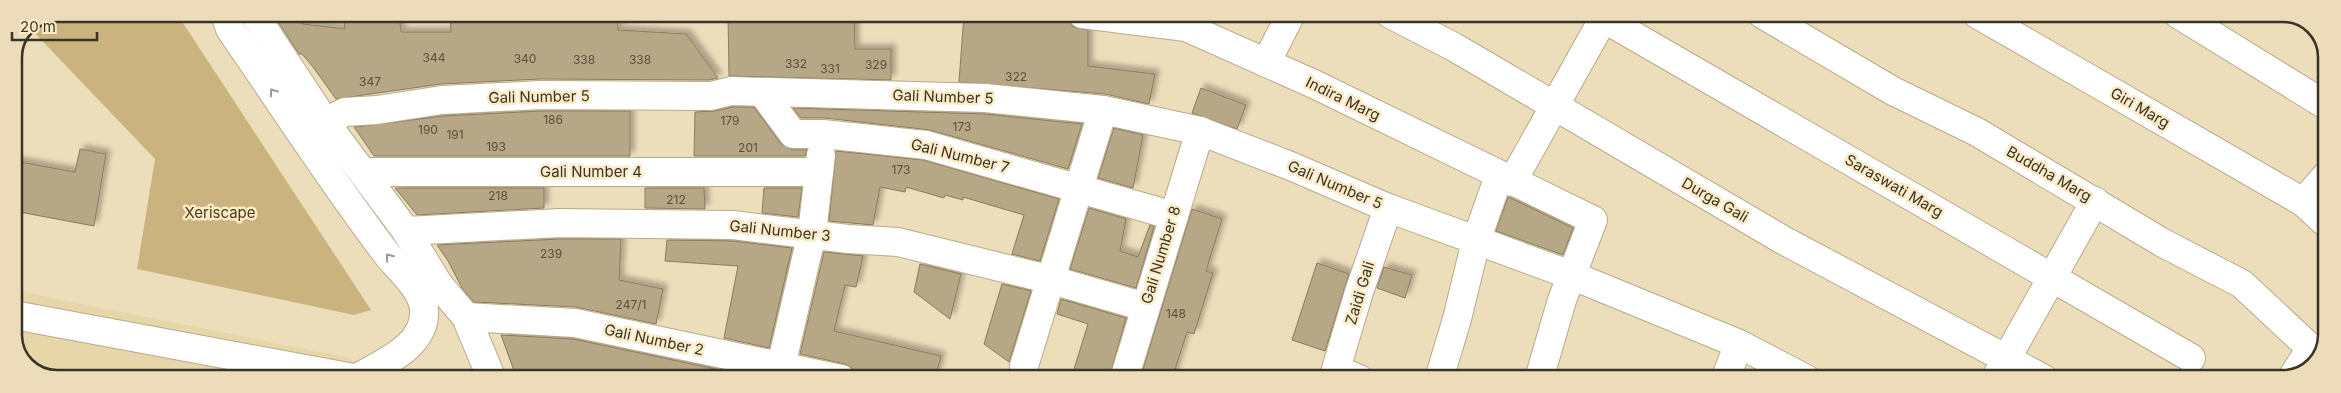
<svg xmlns="http://www.w3.org/2000/svg" width="2341" height="393" font-family="Inter,sans-serif">
  <style>
    .built { fill: #e8d6ab }
    .green { fill: #cab37e }
    .building { fill: #b6a786; stroke: #8a7c5c; filter: url(#shadow) }
    .lines { fill: none; stroke-linecap: round; stroke-linejoin: round }
    .minor-casing { stroke: #b9aa88; stroke-width: 30 }
    .tertiary-casing { stroke: #b9aa88; stroke-width: 30 }
    .minor { stroke: #fff; stroke-width: 28 }
    .tertiary { stroke: #fff; stroke-width: 28 }
    .oneway { stroke: #9c9a92 }
    .labels { text-anchor: middle; stroke-width: 5; stroke-linejoin: round; paint-order: stroke }
    .number-label { font-size: 12px; fill: #59513e }
    .street-label { font-size: 15px; fill: #3a3426; stroke: #fbebc7 }
    .park-label { font-size: 15px; fill: #493a15; stroke: #fbebc7 }
    .rim { fill: none; stroke: #3a3426; stroke-width: 2.5 }
  </style>
  <defs>
    <filter id="shadow"><feDropShadow dx="4.5" dy="-4.5" stdDeviation="2.5" flood-color="#0004"/></filter>
  </defs>
  <rect width="100%" height="100%" fill="#eddebb"/>
  <!-- built -->
  <polygon class="built" points="14,290 349,358 371,379 59,379 47,377 26,366 14,341"/>
  <!-- green -->
  <polygon class="green" points="57,14 177,14 371,310 354,315 137,269 155,159 28,26"/>
  <!-- building -->
  <g class="building">
    <polygon points="273,14 300,14 303,24 345,29 343,14 399,14 401,32 451,32 450,14 617,14 618,30 686,34 718,78 709,80 540,79 441,84 336,99 313,67 302,54 299,54"/>
    <polygon points="728,14 854,14 855,49 891,49 891,80 729,76"/>
    <polygon points="964,14 1067,18 1073,27 1088,30 1088,66 1155,74 1149,104 1105,94 959,82"/>
    <polygon points="1201,88 1246,105 1237,129 1192,113"/>
    <polygon points="733,107 754,107 781,144 793,150 807,150 805,156 694,156 695,112 715,111"/>
    <polygon points="793,108 984,114 1082,124 1068,169 930,130 825,118 801,118"/>
    <polygon points="541,111 630,111 630,156 374,156 354,127 444,116"/>
    <polygon points="1114,128 1143,135 1133,188 1098,178"/>
    <polygon points="80,149 106,154 94,226 14,211 14,161 75,172"/>
    <polygon points="836,151 923,160 1059,199 1040,261 1012,254 1024,215 963,197 963,200 945,195 944,198 906,187 905,192 880,187 873,225 829,221"/>
    <polygon points="395,188 544,188 544,208 417,215"/>
    <polygon points="645,188 704,188 705,209 645,208"/>
    <polygon points="764,188 802,188 798,217 762,213"/>
    <polygon points="1508,197 1573,228 1563,255 1496,231"/>
    <polygon points="1089,208 1126,219 1120,251 1138,257 1150,225 1154,227 1136,288 1070,269"/>
    <polygon points="1192,209 1222,219 1206,271 1213,273 1194,334 1187,332 1172,379 1140,379"/>
    <polygon points="560,239 621,239 619,280 663,289 656,324 576,307 474,302 462,288 448,261 437,245"/>
    <polygon points="667,240 732,241 792,248 769,348 724,338 738,266 665,261"/>
    <polygon points="824,252 863,256 856,287 845,285 834,331 941,356 935,379 856,379 852,368 845,364 800,354"/>
    <polygon points="1317,263 1349,274 1325,351 1292,340"/>
    <polygon points="920,264 961,274 950,319 914,292"/>
    <polygon points="1384,267 1412,275 1405,298 1377,288"/>
    <polygon points="1002,284 1031,291 1009,362 984,344"/>
    <polygon points="1061,299 1126,318 1109,379 1071,379 1088,324 1057,314"/>
    <polygon points="501,335 573,339 763,379 517,379"/>
  </g>
  <g class="lines">
    <defs>
      <g id="minor">
        <polyline points="1082,14 1186,27 1316,85 1593,220 1562,300 1539,379"/>
        <polyline points="1390,14 1454,47 1783,240 2044,379"/>
        <polyline points="1596,14 2191,358"/>
        <polyline points="1977,14 2303,202 2327,224"/>
        <polyline points="2178,14 2327,106"/>
        <polyline points="1266,63 1291,14"/>
        <polyline points="762,92 793,134 823,134 926,145 1174,216"/>
        <polyline points="325,122 345,112 377,110 442,100 541,95 711,96 731,91 985,98 1103,110 1200,131 1293,167 1388,208 1571,275 1739,344 1806,379"/>
        <polyline points="363,172 819,172"/>
        <polyline points="1512,182 1606,14"/>
        <polyline points="2303,202 2327,175"/>
        <polyline points="406,231 560,223 733,225 848,239 898,242 1052,280 1145,307"/>
        <polyline points="466,317 575,323 841,379"/>
        <polyline points="1024,366 1103,110"/>
        <polyline points="1337,370 1359,379"/>
        <polyline points="2293,376 2311,348"/>
        <polyline points="778,379 812,233 821,155"/>
        <polyline points="1124,379 1200,131"/>
        <polyline points="1333,379 1359,292 1388,208"/>
        <polyline points="1439,379 1457,319 1476,241 1499,176"/>
        <polyline points="1725,379 1739,344"/>
        <polyline points="1995,379 2095,201"/>
      </g>
      <g id="tertiary">
        <path d="M225,14l5,15c52,75 101,152 156,224 12,16 36,35 38,56 3,37 -41,54 -67,69"/>
        <polyline points="254,14 325,122 406,231 439,285 466,317 492,379"/>
        <polyline points="1762,14 1893,91 1977,132 2163,243 2242,284 2319,356"/>
        <polyline points="14,315 359,379"/>
      </g>
    </defs>
    <!-- minor casing -->
    <use href="#minor" class="minor-casing"/>
    <!-- tertiary casing -->
    <use href="#tertiary" class="tertiary-casing"/>
    <!-- minor -->
    <use href="#minor" class="minor"/>
    <!-- tertiary -->
    <use href="#tertiary" class="tertiary"/>
  </g>
  <!-- one-way arrows -->
  <defs><path id="oneway-chevron" d="M-2-3.5L2.5 0L-2 3.5" fill="none" stroke-width="1.6" stroke-linecap="round" stroke-linejoin="round" transform="scale(1.25)"/></defs>
  <g class="oneway">
    <use href="#oneway-chevron" transform="translate(273 92) rotate(-125)"/>
    <use href="#oneway-chevron" transform="translate(389 257) rotate(-129)"/>
  </g>
  <g class="labels">
    <!-- number labels -->
    <g class="number-label">
      <text x="434" y="62">344</text>
      <text x="525" y="63">340</text>
      <text x="584" y="64">338</text>
      <text x="640" y="64">338</text>
      <text x="796" y="68">332</text>
      <text x="876" y="69">329</text>
      <text x="830" y="73">331</text>
      <text x="1016" y="81">322</text>
      <text x="370" y="86">347</text>
      <text x="553" y="124">186</text>
      <text x="730" y="125">179</text>
      <text x="962" y="131">173</text>
      <text x="428" y="134">190</text>
      <text x="455" y="139">191</text>
      <text x="496" y="151">193</text>
      <text x="748" y="152">201</text>
      <text x="901" y="174">173</text>
      <text x="498" y="200">218</text>
      <text x="676" y="204">212</text>
      <text x="551" y="258">239</text>
      <text x="631" y="309">247/1</text>
      <text x="1176" y="318">148</text>
    </g>
    <!-- street labels -->
    <g class="street-label">
      <text transform="translate(539 97) rotate(-1)" y="5">Gali Number 5</text>
      <text transform="translate(943 97) rotate(2)" y="5">Gali Number 5</text>
      <text transform="translate(1343 99) rotate(26)" y="5">Indira Marg</text>
      <text transform="translate(2140 108) rotate(30)" y="5">Giri Marg</text>
      <text transform="translate(960 156) rotate(14)" y="5">Gali Number 7</text>
      <text x="591" y="177">Gali Number 4</text>
      <text transform="translate(2049 174) rotate(30)" y="5">Buddha Marg</text>
      <text transform="translate(1335 185) rotate(23)" y="5">Gali Number 5</text>
      <text transform="translate(1894 186) rotate(30)" y="5">Saraswati Marg</text>
      <text transform="translate(1715 200) rotate(30)" y="5">Durga Gali</text>
      <text transform="translate(780 231) rotate(6)" y="5">Gali Number 3</text>
      <text transform="translate(1161 255) rotate(-73)" y="5">Gali Number 8</text>
      <text transform="translate(1360 293) rotate(-73)" y="5">Zaidi Gali</text>
      <text transform="translate(654 340) rotate(12)" y="5">Gali Number 2</text>
    </g>
    <!-- park labels -->
    <g class="park-label">
      <text x="220" y="218">Xeriscape</text>
    </g>
  </g>
  <!-- crop -->
  <path d="M0 0H2341V393H0ZM57 22H2283A35 35 0 0 1 2318 57V335A35 35 0 0 1 2283 370H57A35 35 0 0 1 22 335V57A35 35 0 0 1 57 22Z" fill="#ecdcba" fill-rule="evenodd"/>
  <path class="rim" d="M57 22H2283A35 35 0 0 1 2318 57V335A35 35 0 0 1 2283 370H57A35 35 0 0 1 22 335V57A35 35 0 0 1 57 22Z"/>
  <!-- scale -->
  <path d="M12 32v8h85v-8" fill="none" stroke="#3a3426" stroke-width="2.5"/>
  <text x="20" y="32" font-size="15" fill="#3a3426" stroke="#fbebc7" stroke-width="4" paint-order="stroke">20 m</text>
</svg>
